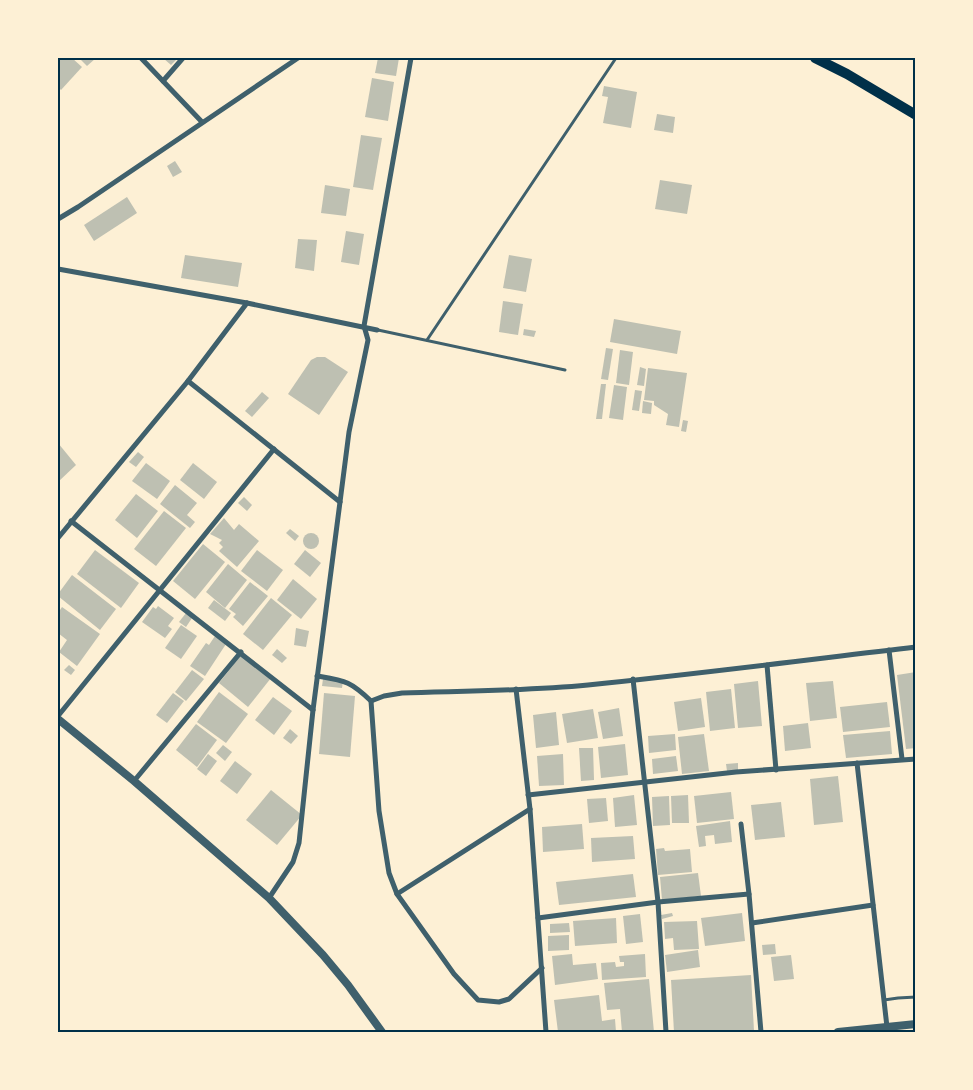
<svg xmlns="http://www.w3.org/2000/svg" width="973" height="1090" font-family="Poppins,sans-serif">
  <style>
    .building { fill: #bec0b2 }
    .lines { fill: none; stroke-linecap: round; stroke-linejoin: round }
    .service { stroke: #3f606c; stroke-width: 3 }
    .minor { stroke: #3f606c; stroke-width: 5 }
    .tertiary { stroke: #3f606c; stroke-width: 8 }
    .trunk { stroke: #003049; stroke-width: 10 }
    .neatline { fill: none; stroke: #003049; stroke-width: 2 }
  </style>
  <rect width="100%" height="100%" fill="#fdf0d5"/>
  <!-- building -->
  <g class="building">
    <polygon points="58,58 72,58 82,67 61,90 58,87"/>
    <polygon points="79,58 96,58 87,66"/>
    <polygon points="163,58 178,58 171,65"/>
    <polygon points="378,58 399,58 396,76 375,73"/>
    <polygon points="372,78 394,82 388,121 365,117"/>
    <polygon points="604,86 637,92 631,128 603,123 608,97 602,96"/>
    <polygon points="657,114 675,117 673,133 654,130"/>
    <polygon points="361,135 382,138 373,190 353,187"/>
    <polygon points="175,161 182,172 173,177 167,166"/>
    <polygon points="660,180 692,185 687,214 655,209"/>
    <polygon points="325,185 350,189 346,216 321,213"/>
    <polygon points="127,197 137,213 94,241 84,225"/>
    <polygon points="346,231 364,234 359,265 341,262"/>
    <polygon points="298,239 317,240 314,271 295,268"/>
    <polygon points="185,255 242,263 238,287 181,278"/>
    <polygon points="509,255 532,259 526,292 503,288"/>
    <polygon points="503,301 523,304 518,335 499,332"/>
    <polygon points="614,319 681,331 677,354 610,342"/>
    <polygon points="524,329 536,331 534,337 523,335"/>
    <polygon points="606,348 613,349 608,380 601,379"/>
    <polygon points="620,350 633,352 629,385 616,383"/>
    <polygon points="317,357 325,357 348,372 319,415 288,394 311,360"/>
    <polygon points="640,367 646,369 644,386 637,385"/>
    <polygon points="648,368 687,373 679,427 666,425 668,414 654,405 654,401 644,400"/>
    <polygon points="601,384 606,384 602,419 596,419"/>
    <polygon points="614,385 627,387 623,420 609,418"/>
    <polygon points="635,390 642,391 639,411 632,410"/>
    <polygon points="262,392 269,398 252,417 245,411"/>
    <polygon points="643,401 652,403 651,414 642,413"/>
    <polygon points="683,420 688,421 686,432 681,431"/>
    <polygon points="58,443 76,465 58,482"/>
    <polygon points="138,452 144,457 136,467 129,462"/>
    <polygon points="146,463 170,481 157,499 132,481"/>
    <polygon points="193,463 217,482 204,499 180,480"/>
    <polygon points="175,485 197,503 187,515 195,522 190,528 160,504"/>
    <polygon points="136,494 158,511 137,538 115,520"/>
    <polygon points="244,497 252,505 247,511 238,503"/>
    <polygon points="164,511 186,528 156,566 134,549"/>
    <polygon points="224,518 234,530 239,524 259,541 237,567 219,551 223,547 219,543 222,540 210,534"/>
    <polygon points="290,529 299,536 295,541 286,533"/>
    <circle cx="311" cy="541" r="8"/>
    <polygon points="203,544 225,562 195,599 173,581"/>
    <polygon points="95,550 139,583 121,608 77,574"/>
    <polygon points="257,550 283,570 267,591 241,571"/>
    <polygon points="305,550 321,563 310,577 294,564"/>
    <polygon points="228,564 247,580 225,608 206,592"/>
    <polygon points="72,575 116,609 100,630 58,596 58,594"/>
    <polygon points="293,579 317,599 301,619 277,600"/>
    <polygon points="250,582 268,596 243,626 233,617 236,614 229,609"/>
    <polygon points="271,598 292,615 263,650 243,634"/>
    <polygon points="214,600 231,613 225,621 208,608"/>
    <polygon points="158,606 174,618 168,626 172,629 165,638 142,622 153,607 156,609"/>
    <polygon points="62,607 100,634 77,666 59,652 67,640 58,633 58,613"/>
    <polygon points="186,613 192,618 186,627 179,622"/>
    <polygon points="181,625 197,636 181,659 165,648"/>
    <polygon points="296,628 309,631 306,647 294,645"/>
    <polygon points="215,636 226,644 205,676 190,666 206,643 209,645"/>
    <polygon points="277,649 287,658 282,663 272,655"/>
    <polygon points="242,654 271,678 248,707 219,683"/>
    <polygon points="69,665 75,670 71,675 64,670"/>
    <polygon points="192,670 204,679 186,701 175,692"/>
    <polygon points="916,672 916,748 906,749 897,675"/>
    <polygon points="323,679 343,681 342,688 322,686"/>
    <polygon points="758,681 762,726 738,728 734,684"/>
    <polygon points="833,681 837,718 810,721 806,683"/>
    <polygon points="731,689 735,728 710,731 706,692"/>
    <polygon points="219,692 248,714 226,743 197,722"/>
    <polygon points="173,693 184,701 167,723 156,715"/>
    <polygon points="324,693 355,696 350,757 319,754"/>
    <polygon points="273,697 292,711 274,735 255,720"/>
    <polygon points="701,698 705,727 678,731 674,702"/>
    <polygon points="887,702 890,727 843,732 840,707"/>
    <polygon points="619,708 623,736 603,739 598,712"/>
    <polygon points="593,709 598,738 567,743 562,714"/>
    <polygon points="556,712 559,745 536,748 533,715"/>
    <polygon points="808,723 811,748 785,751 783,726"/>
    <polygon points="196,724 217,740 197,767 176,750"/>
    <polygon points="290,729 298,736 291,744 283,738"/>
    <polygon points="890,731 892,754 846,758 843,735"/>
    <polygon points="675,734 676,750 649,753 648,736"/>
    <polygon points="704,734 709,771 682,774 678,737"/>
    <polygon points="625,744 628,775 601,778 598,747"/>
    <polygon points="223,745 232,752 225,761 216,753"/>
    <polygon points="579,748 593,748 594,780 581,781"/>
    <polygon points="208,754 217,761 206,776 197,769"/>
    <polygon points="563,754 564,785 539,786 537,756"/>
    <polygon points="676,756 678,771 653,774 652,759"/>
    <polygon points="235,761 252,774 237,794 220,781"/>
    <polygon points="738,763 738,770 727,771 726,764"/>
    <polygon points="838,776 843,822 814,825 810,779"/>
    <polygon points="271,790 302,815 277,845 246,820"/>
    <polygon points="731,792 734,819 697,823 694,796"/>
    <polygon points="634,795 637,825 615,827 613,798"/>
    <polygon points="688,795 689,823 672,823 671,796"/>
    <polygon points="669,796 670,825 653,826 652,797"/>
    <polygon points="606,798 608,821 589,823 587,799"/>
    <polygon points="781,802 785,837 755,840 751,805"/>
    <polygon points="730,821 732,842 715,844 714,835 705,836 706,846 699,847 696,826"/>
    <polygon points="582,824 584,849 543,852 542,827"/>
    <polygon points="633,836 635,859 592,862 591,838"/>
    <polygon points="664,848 665,851 690,849 692,872 658,875 656,849"/>
    <polygon points="698,873 701,896 662,900 660,877"/>
    <polygon points="633,874 636,897 559,905 556,882"/>
    <polygon points="672,913 673,916 662,919 661,915"/>
    <polygon points="742,913 745,941 705,946 701,918"/>
    <polygon points="640,914 643,942 626,944 623,916"/>
    <polygon points="616,918 617,943 575,946 573,921"/>
    <polygon points="697,921 699,949 674,950 673,938 665,939 664,922"/>
    <polygon points="569,923 570,932 550,933 550,924"/>
    <polygon points="569,935 569,950 548,951 548,936"/>
    <polygon points="775,944 776,954 763,955 762,945"/>
    <polygon points="698,950 700,967 667,972 665,955"/>
    <polygon points="572,954 573,965 596,963 598,979 555,985 552,956"/>
    <polygon points="645,954 646,977 602,980 601,963 615,962 616,967 624,966 624,962 620,962 619,956"/>
    <polygon points="791,955 794,979 774,981 771,957"/>
    <polygon points="751,975 754,1031 674,1032 671,980"/>
    <polygon points="649,979 654,1032 622,1032 620,1009 607,1010 604,983"/>
    <polygon points="599,995 602,1021 615,1019 616,1032 558,1032 554,1000"/>
  </g>
  <g class="lines">
    <!-- service -->
    <g class="service">
      <polyline points="378,330 565,370"/>
      <polyline points="427,340 616,58"/>
      <polyline points="884,1000 898,998 916,997"/>
    </g>
    <!-- minor -->
    <g class="minor">
      <polyline points="141,58 202,122"/>
      <polyline points="163,81 183,58"/>
      <polyline points="58,219 78,207 298,58"/>
      <polyline points="58,269 247,303 377,330"/>
      <polyline points="188,381 340,502"/>
      <polyline points="71,521 313,710"/>
      <polyline points="58,538 188,381 247,303"/>
      <polyline points="889,650 902,759"/>
      <polyline points="767,665 776,770"/>
      <path d="M317,676c29,5 33,5 54,25l13,-5 18,-3c62,-2 124,-2 186,-8 109,-11 218,-25 328,-38"/>
      <polyline points="633,679 658,902 666,1032"/>
      <polyline points="516,689 530,809 546,1032"/>
      <polyline points="371,701 379,811 389,873 397,894 454,974 478,1000 499,1002 509,999 542,968"/>
      <polyline points="58,716 274,449"/>
      <polyline points="857,763 887,1027"/>
      <polyline points="134,781 241,652"/>
      <polyline points="528,795 736,772 916,759"/>
      <polyline points="741,824 749,894 761,1032"/>
      <polyline points="397,894 530,809"/>
      <polyline points="269,898 293,862 299,843 313,710 340,502 349,432 368,340 364,326 411,58"/>
      <polyline points="538,918 658,902 749,894"/>
      <polyline points="752,923 873,905"/>
    </g>
    <!-- tertiary -->
    <g class="tertiary">
      <polyline points="58,719 134,781 269,898 323,955 348,985 382,1032"/>
      <polyline points="838,1032 916,1024"/>
    </g>
    <!-- trunk -->
    <polyline class="trunk" points="815,58 847,74 916,115"/>
  </g>
  <!-- border -->
  <rect width="973" height="1090" fill="none" stroke="#fdf0d5" stroke-width="118"/>
  <rect x="59" y="59" width="855" height="972" class="neatline"/>
</svg>
